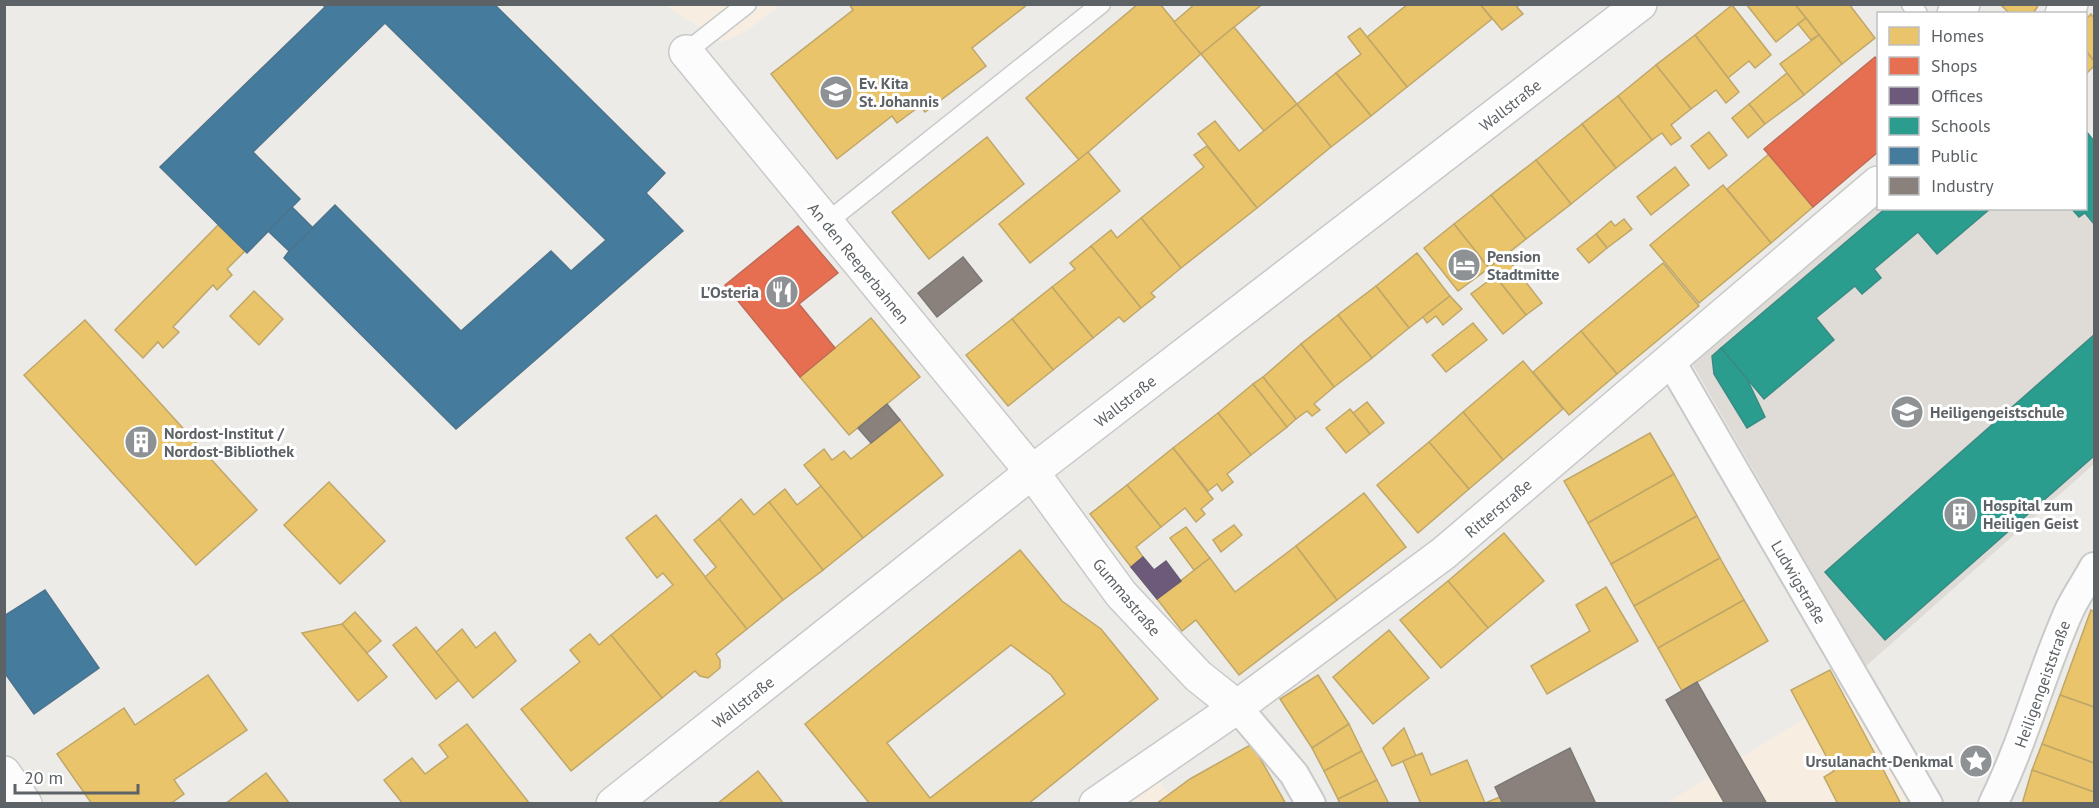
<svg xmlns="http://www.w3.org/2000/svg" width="2099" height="808" font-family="'PT Sans',sans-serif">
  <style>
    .commercial { fill: #f7eee1 }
    .education { fill: #dfdbd7 }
    .homes { fill: #e9c46a; stroke: #bfa769; stroke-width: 1.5; fill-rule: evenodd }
    .shops { fill: #e76f51; stroke: #be6b57; stroke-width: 1.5 }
    .offices { fill: #6d597a; stroke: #685c74; stroke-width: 1.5 }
    .schools { fill: #2a9d8f; stroke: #398b83; stroke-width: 1.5 }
    .public { fill: #457b9d; stroke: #4c748c; stroke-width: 1.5 }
    .industry { fill: #8a817c; stroke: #7c7875; stroke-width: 1.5 }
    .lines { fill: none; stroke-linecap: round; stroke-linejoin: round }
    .service-casing { stroke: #c8c9c9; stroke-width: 21 }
    .pedestrian-casing { stroke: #c8c9c9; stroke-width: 32 }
    .minor-casing { stroke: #c8c9c9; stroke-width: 36 }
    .service { stroke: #fcfcfc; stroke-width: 18 }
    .pedestrian { stroke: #fcfcfc; stroke-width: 28 }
    .minor { stroke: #fcfcfc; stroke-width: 33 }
    .labels { text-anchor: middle; stroke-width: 6; stroke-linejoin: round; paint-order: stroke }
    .poi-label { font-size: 16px; font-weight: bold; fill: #5d6266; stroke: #fff; text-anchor: start }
    .street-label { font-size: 16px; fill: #5d6266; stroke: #fff }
  </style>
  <rect width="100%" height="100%" fill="#edebe8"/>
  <!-- commercial -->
  <g class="commercial">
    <polygon points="665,5 780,5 748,30 722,42"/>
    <polygon points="1866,681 1942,804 1665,804"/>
    <polygon points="1160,781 1174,803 1127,804"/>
  </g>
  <!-- education -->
  <polygon class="education" points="2086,131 2094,141 2094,464 1866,666 1690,360 1878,197 1878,208 2086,208"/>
  <!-- homes -->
  <g class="homes">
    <polygon points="849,4 1028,4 972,48 986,66 925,112 920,106 897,123 892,116 837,159 771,74 853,10"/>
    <polygon points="1138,4 1160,4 1201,54 1079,160 1026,98"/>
    <polygon points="1195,4 1259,4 1260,6 1201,54 1174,22"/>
    <polygon points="1408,4 1480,4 1492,19 1407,87 1367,37"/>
    <polygon points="1480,4 1519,4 1517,7 1523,14 1502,30"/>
    <polygon points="1746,4 1795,4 1806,18 1776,42"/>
    <polygon points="1795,4 1849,4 1875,38 1842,64"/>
    <polygon points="2000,4 2039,4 2033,14 2010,14"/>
    <polygon points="1732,5 1771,55 1755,68 1749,61 1728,78 1695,35"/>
    <polygon points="2091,14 2094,18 2094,61 2086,51 2086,19"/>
    <polygon points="1806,18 1819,35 1811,40 1798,24"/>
    <polygon points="1234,27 1297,104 1264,131 1201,54"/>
    <polygon points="1360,28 1407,87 1371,116 1336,73 1361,54 1348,37"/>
    <polygon points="1695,35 1739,92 1726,103 1716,90 1691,109 1656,65"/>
    <polygon points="1819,35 1842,64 1804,95 1780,64"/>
    <polygon points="2086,51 2094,61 2094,66 2086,74"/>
    <polygon points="1656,65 1691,109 1671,125 1681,138 1671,145 1662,133 1652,140 1618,96"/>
    <polygon points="1336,73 1371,116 1331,147 1297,104"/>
    <polygon points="1787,73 1804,95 1765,124 1749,104"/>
    <polygon points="1618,96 1652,140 1616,168 1582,124"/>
    <polygon points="1297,104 1331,147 1257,208 1198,134 1215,121 1239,151"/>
    <polygon points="1749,104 1765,124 1748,138 1732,118"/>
    <polygon points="1582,124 1616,168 1571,204 1536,160"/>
    <polygon points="1709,132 1727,155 1709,169 1691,146"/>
    <polygon points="987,137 1024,184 929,259 892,212"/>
    <polygon points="1207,146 1257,208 1181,268 1141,218 1204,167 1194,155"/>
    <polygon points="1088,152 1120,191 1030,263 999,224"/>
    <polygon points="1769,154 1813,207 1771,243 1727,189"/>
    <polygon points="1536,160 1571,204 1526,239 1491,195"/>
    <polygon points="1675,167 1689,185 1651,215 1637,197"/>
    <polygon points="1723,185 1771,243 1699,303 1650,245"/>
    <polygon points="1491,195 1526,239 1489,268 1454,224"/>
    <polygon points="1141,218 1181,268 1151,293 1155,297 1141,308 1091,246 1111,230 1117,238"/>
    <polygon points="1624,219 1632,229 1607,248 1596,234 1611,221 1615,226"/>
    <polygon points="1454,224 1489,268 1458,291 1424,248"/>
    <polygon points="218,225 245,251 227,269 232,275 217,290 213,285 173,327 179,332 163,348 158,342 143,358 115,330"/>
    <polygon points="1596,234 1607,248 1589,263 1577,249"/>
    <polygon points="1091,246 1141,308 1124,322 1119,317 1093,338 1052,287 1075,269 1070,263"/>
    <polygon points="1417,253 1450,296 1409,328 1376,286"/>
    <polygon points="1505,255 1542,303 1526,315 1489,268"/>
    <polygon points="1663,263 1699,306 1617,374 1581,331"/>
    <polygon points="1495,276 1526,315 1503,334 1471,294"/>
    <polygon points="1376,286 1409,328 1372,358 1338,315"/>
    <polygon points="1052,287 1093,338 1053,370 1012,319"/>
    <polygon points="254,291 283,319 259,345 230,316"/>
    <polygon points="1450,296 1462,309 1443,325 1436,316 1427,323 1423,317"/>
    <polygon points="1338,315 1372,358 1334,387 1301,344"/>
    <polygon points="871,318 920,377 849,435 800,377"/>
    <polygon points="1012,319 1053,370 1008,406 966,355"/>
    <polygon points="85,320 257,510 196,565 24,375"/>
    <polygon points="1473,323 1487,340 1446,372 1432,355"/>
    <polygon points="1581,331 1617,374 1569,415 1533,372"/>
    <polygon points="1301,344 1334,387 1314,404 1320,410 1312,416 1307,411 1296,419 1263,377"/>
    <polygon points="1523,361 1563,409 1503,460 1463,412"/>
    <polygon points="1263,377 1296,419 1287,427 1253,384"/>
    <polygon points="1253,384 1287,427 1251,455 1218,413"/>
    <polygon points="1367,402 1384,423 1370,434 1353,413"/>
    <polygon points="1350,409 1370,434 1346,453 1326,428"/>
    <polygon points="1463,412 1503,460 1469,489 1429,442"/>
    <polygon points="1218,413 1251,455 1227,474 1233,482 1222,491 1217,484 1208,491 1173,448"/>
    <polygon points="900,420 943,475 863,538 804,465 824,449 832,460 844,451 851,459"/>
    <polygon points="1650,433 1674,474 1588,523 1564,481"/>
    <polygon points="1429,442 1469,489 1418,533 1377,485"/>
    <polygon points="1173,448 1213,499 1201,509 1205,514 1196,522 1185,508 1161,527 1127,485"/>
    <polygon points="1674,474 1697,516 1611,564 1588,523"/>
    <polygon points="329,482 385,541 340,584 284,525"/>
    <polygon points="1127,485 1161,527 1136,547 1143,557 1131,567 1090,514"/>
    <polygon points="821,486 863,538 823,570 769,502 785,489 797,505"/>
    <polygon points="1364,493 1406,547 1337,600 1296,546"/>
    <polygon points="741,499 754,515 769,502 823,570 783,600 719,519"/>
    <polygon points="656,515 747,629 716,654 720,660 720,668 708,678 700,676 695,671 662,698 611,635 673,585 663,573 657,578 626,538"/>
    <polygon points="1697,516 1720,558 1634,606 1611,564"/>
    <polygon points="719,519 783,600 747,629 705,577 716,567 694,540"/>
    <polygon points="1234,525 1242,535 1221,552 1213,540"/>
    <polygon points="1186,527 1210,558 1194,570 1170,538"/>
    <polygon points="1504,533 1544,581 1488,628 1448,581"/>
    <polygon points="1296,546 1337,600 1239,675 1196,620 1182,631 1157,599 1210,558 1235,592"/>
    <path d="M1020,550l42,51 39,28 57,70 -130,105h-158l-65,-80zM1011,645l40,30 14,19 -135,104 -43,-55z"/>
    <polygon points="1720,558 1744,600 1658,648 1634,606"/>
    <polygon points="1448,581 1488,628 1441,668 1400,620"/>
    <polygon points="1606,587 1638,641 1547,694 1531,666 1590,631 1576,605"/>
    <polygon points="1744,600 1768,641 1682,691 1658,648"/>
    <polygon points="2091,610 2094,612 2094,707 2060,695"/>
    <polygon points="355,612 381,641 367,653 342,624"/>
    <polygon points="342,624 387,677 358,701 302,633"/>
    <polygon points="416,627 459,680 436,699 393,645"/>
    <polygon points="462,629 476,648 495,632 516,661 473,698 436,652"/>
    <polygon points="1389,630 1429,678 1373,724 1333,677"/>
    <polygon points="590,634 599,645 611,635 662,698 571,771 521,709 580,662 570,650"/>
    <polygon points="1830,670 1873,750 1901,804 1838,804 1824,777 1834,771 1791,690"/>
    <polygon points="208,675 247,730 174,780 184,794 170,804 92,804 57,754 124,708 135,725"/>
    <polygon points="1318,675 1349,724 1312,748 1280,699"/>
    <polygon points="2060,695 2094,707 2094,763 2042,744"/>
    <polygon points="467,724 530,804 403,804 384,780 412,758 425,774 448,757 439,745"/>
    <polygon points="1349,724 1362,751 1324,771 1312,748"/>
    <polygon points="1404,728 1416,756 1392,766 1383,748"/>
    <polygon points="1252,744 1286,804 1156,804 1190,779"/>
    <polygon points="2042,744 2094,763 2094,792 2032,770"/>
    <polygon points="1362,751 1377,780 1338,799 1324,771"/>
    <polygon points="1422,753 1431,775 1467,760 1485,803 1421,804 1403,761"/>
    <polygon points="2032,770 2094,792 2094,804 2022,804"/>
    <polygon points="758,771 784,804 717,804"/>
    <polygon points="266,773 290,804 225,804"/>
    <polygon points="1377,780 1389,804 1340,804 1338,799"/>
    <polygon points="1500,797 1503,804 1485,804 1485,803"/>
  </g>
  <!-- shops -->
  <g class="shops">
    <polygon points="1875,57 1878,61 1878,152 1813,207 1764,149"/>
    <polygon points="798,226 838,273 799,304 835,348 800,377 725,285"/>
  </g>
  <!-- offices -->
  <polygon class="offices" points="1143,557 1154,570 1166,561 1181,581 1157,599 1131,567"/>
  <!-- schools -->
  <g class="schools">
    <polygon points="2086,131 2094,141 2094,224 2085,213 2079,217 2071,208 2086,208"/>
    <polygon points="1886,208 1991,208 1937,254 1918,232 1874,269 1881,278 1862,294 1855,286 1816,318 1834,340 1764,399 1721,348"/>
    <polygon points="2094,335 2094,456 1885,640 1825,572"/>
    <polygon points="1721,348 1747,379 1765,417 1747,428 1714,374 1712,356"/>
  </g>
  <!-- public -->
  <g class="public">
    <polygon points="322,4 494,4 665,173 646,193 683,231 456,429 284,258 289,251 335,205 461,331 551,251 571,271 606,240 385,23 253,152 300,199 247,253 160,167 325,7"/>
    <polygon points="292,207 313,228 289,251 268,231"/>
    <polygon points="45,590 99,668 34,714 4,672 4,616"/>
  </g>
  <!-- industry -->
  <g class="industry">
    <polygon points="963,257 982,281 937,317 918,293"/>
    <polygon points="887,404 900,420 871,443 858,428"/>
    <polygon points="1697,682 1767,804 1725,804 1666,700"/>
    <polygon points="1570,748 1596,804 1503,804 1495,787"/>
  </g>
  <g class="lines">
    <defs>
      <g id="service">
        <polyline points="1911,4 1918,14"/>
        <polyline points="686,52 747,4"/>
        <polyline points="826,223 1101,4"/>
      </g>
      <g id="pedestrian">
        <polyline points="1670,360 1928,804"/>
        <polyline points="1237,707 1294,774 1311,804"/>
        <path d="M1993,804c31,-63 48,-130 76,-193 7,-15 17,-29 25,-44"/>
      </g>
      <g id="minor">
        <polyline points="1954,14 1963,4"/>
        <polyline points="2062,14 2071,4"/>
        <polyline points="686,52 1032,472 1121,594 1198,676 1237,707"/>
        <polyline points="4,773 25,804"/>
        <polyline points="613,804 1032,472 1640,4"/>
        <polyline points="1096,804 1237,707 1444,553 1878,183"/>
      </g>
    </defs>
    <!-- service casing -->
    <use href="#service" class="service-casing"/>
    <!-- pedestrian casing -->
    <use href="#pedestrian" class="pedestrian-casing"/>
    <!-- minor casing -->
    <use href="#minor" class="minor-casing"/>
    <!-- service -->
    <use href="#service" class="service"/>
    <!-- pedestrian -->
    <use href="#pedestrian" class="pedestrian"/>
    <!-- minor -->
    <use href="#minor" class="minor"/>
  </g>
  <!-- icons -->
  <defs>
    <symbol id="school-disc" viewBox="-11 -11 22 22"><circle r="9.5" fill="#8f9294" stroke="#fff"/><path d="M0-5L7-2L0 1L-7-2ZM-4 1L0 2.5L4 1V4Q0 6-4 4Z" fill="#fff"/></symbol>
    <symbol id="hotel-disc" viewBox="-11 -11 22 22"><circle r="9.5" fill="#8f9294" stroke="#fff"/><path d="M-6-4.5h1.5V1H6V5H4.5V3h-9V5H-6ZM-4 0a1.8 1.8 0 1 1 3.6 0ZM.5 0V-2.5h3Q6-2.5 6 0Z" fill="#fff"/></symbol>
    <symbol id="restaurant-disc" viewBox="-11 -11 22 22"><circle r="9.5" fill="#8f9294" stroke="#fff"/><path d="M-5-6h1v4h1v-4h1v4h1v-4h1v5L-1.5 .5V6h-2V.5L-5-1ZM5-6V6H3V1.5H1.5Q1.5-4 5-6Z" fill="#fff"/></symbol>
    <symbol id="building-disc" viewBox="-11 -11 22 22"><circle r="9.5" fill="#8f9294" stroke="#fff"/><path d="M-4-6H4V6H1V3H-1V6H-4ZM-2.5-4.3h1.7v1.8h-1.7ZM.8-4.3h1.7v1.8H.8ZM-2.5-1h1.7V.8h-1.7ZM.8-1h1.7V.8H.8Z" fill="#fff"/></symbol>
    <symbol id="sight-disc" viewBox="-11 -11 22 22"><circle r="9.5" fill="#8f9294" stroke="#fff"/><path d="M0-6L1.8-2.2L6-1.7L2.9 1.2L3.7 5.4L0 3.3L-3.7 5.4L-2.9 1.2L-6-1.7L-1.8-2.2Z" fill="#fff"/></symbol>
  </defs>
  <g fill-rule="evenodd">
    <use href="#school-disc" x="817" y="73" width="38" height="38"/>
    <use href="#hotel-disc" x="1445" y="246" width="38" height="38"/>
    <use href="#restaurant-disc" x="763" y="273" width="38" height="38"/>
    <use href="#school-disc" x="1888" y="393" width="38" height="38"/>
    <use href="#building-disc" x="122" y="423" width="38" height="38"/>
    <use href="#building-disc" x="1941" y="495" width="38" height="38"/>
    <use href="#sight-disc" x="1957" y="742" width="38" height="38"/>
  </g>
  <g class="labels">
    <!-- poi labels -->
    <g class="poi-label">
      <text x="859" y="89">Ev. Kita<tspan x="859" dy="18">St. Johannis</tspan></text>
      <text x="1487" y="262">Pension<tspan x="1487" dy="18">Stadtmitte</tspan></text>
      <text x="759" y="298" text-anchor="end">L'Osteria</text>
      <text x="1930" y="418">Heiligengeistschule</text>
      <text x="164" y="439">Nordost-Institut /<tspan x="164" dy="18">Nordost-Bibliothek</tspan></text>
      <text x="1983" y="511">Hospital zum<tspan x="1983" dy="18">Heiligen Geist</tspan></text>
      <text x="1953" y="767" text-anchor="end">Ursulanacht-Denkmal</text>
    </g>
    <!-- street labels -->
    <g class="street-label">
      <text transform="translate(1510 105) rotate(-38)" y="6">Wallstraße</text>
      <text transform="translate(859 263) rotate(51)" y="6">An den Reeperbahnen</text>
      <text transform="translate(1125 401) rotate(-38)" y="6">Wallstraße</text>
      <text transform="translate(1498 508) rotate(-40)" y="6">Ritterstraße</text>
      <text transform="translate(1799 582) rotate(60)" y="6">Ludwigstraße</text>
      <text transform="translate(1127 597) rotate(50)" y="6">Gummastraße</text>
      <text transform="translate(2042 684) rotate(-70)" y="6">Heiligengeiststraße</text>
      <text transform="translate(743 702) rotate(-38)" y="6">Wallstraße</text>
    </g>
  </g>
  <!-- border -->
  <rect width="2099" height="808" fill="none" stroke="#5d6266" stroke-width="12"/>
  <!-- legend -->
  <rect x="1877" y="12" width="210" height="198" fill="#ffffff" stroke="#bec0c2" stroke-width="1.5"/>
  <rect x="1889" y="27" width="30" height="18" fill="#e9c46a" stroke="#bec0c2" stroke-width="1.5"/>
  <text x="1931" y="42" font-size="18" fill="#5d6266">Homes</text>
  <rect x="1889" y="57" width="30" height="18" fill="#e76f51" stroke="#bec0c2" stroke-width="1.5"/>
  <text x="1931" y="72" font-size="18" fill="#5d6266">Shops</text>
  <rect x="1889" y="87" width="30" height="18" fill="#6d597a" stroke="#bec0c2" stroke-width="1.5"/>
  <text x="1931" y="102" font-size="18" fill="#5d6266">Offices</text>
  <rect x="1889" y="117" width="30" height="18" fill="#2a9d8f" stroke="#bec0c2" stroke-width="1.5"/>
  <text x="1931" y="132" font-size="18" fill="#5d6266">Schools</text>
  <rect x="1889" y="147" width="30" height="18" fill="#457b9d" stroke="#bec0c2" stroke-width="1.5"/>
  <text x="1931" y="162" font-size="18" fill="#5d6266">Public</text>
  <rect x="1889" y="177" width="30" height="18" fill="#8a817c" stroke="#bec0c2" stroke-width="1.5"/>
  <text x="1931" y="192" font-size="18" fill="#5d6266">Industry</text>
  <!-- scale -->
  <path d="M15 784v9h123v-9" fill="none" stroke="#5d6266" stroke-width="3"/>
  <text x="24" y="784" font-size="18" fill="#5d6266" stroke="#ffffff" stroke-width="4.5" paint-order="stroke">20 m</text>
</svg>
